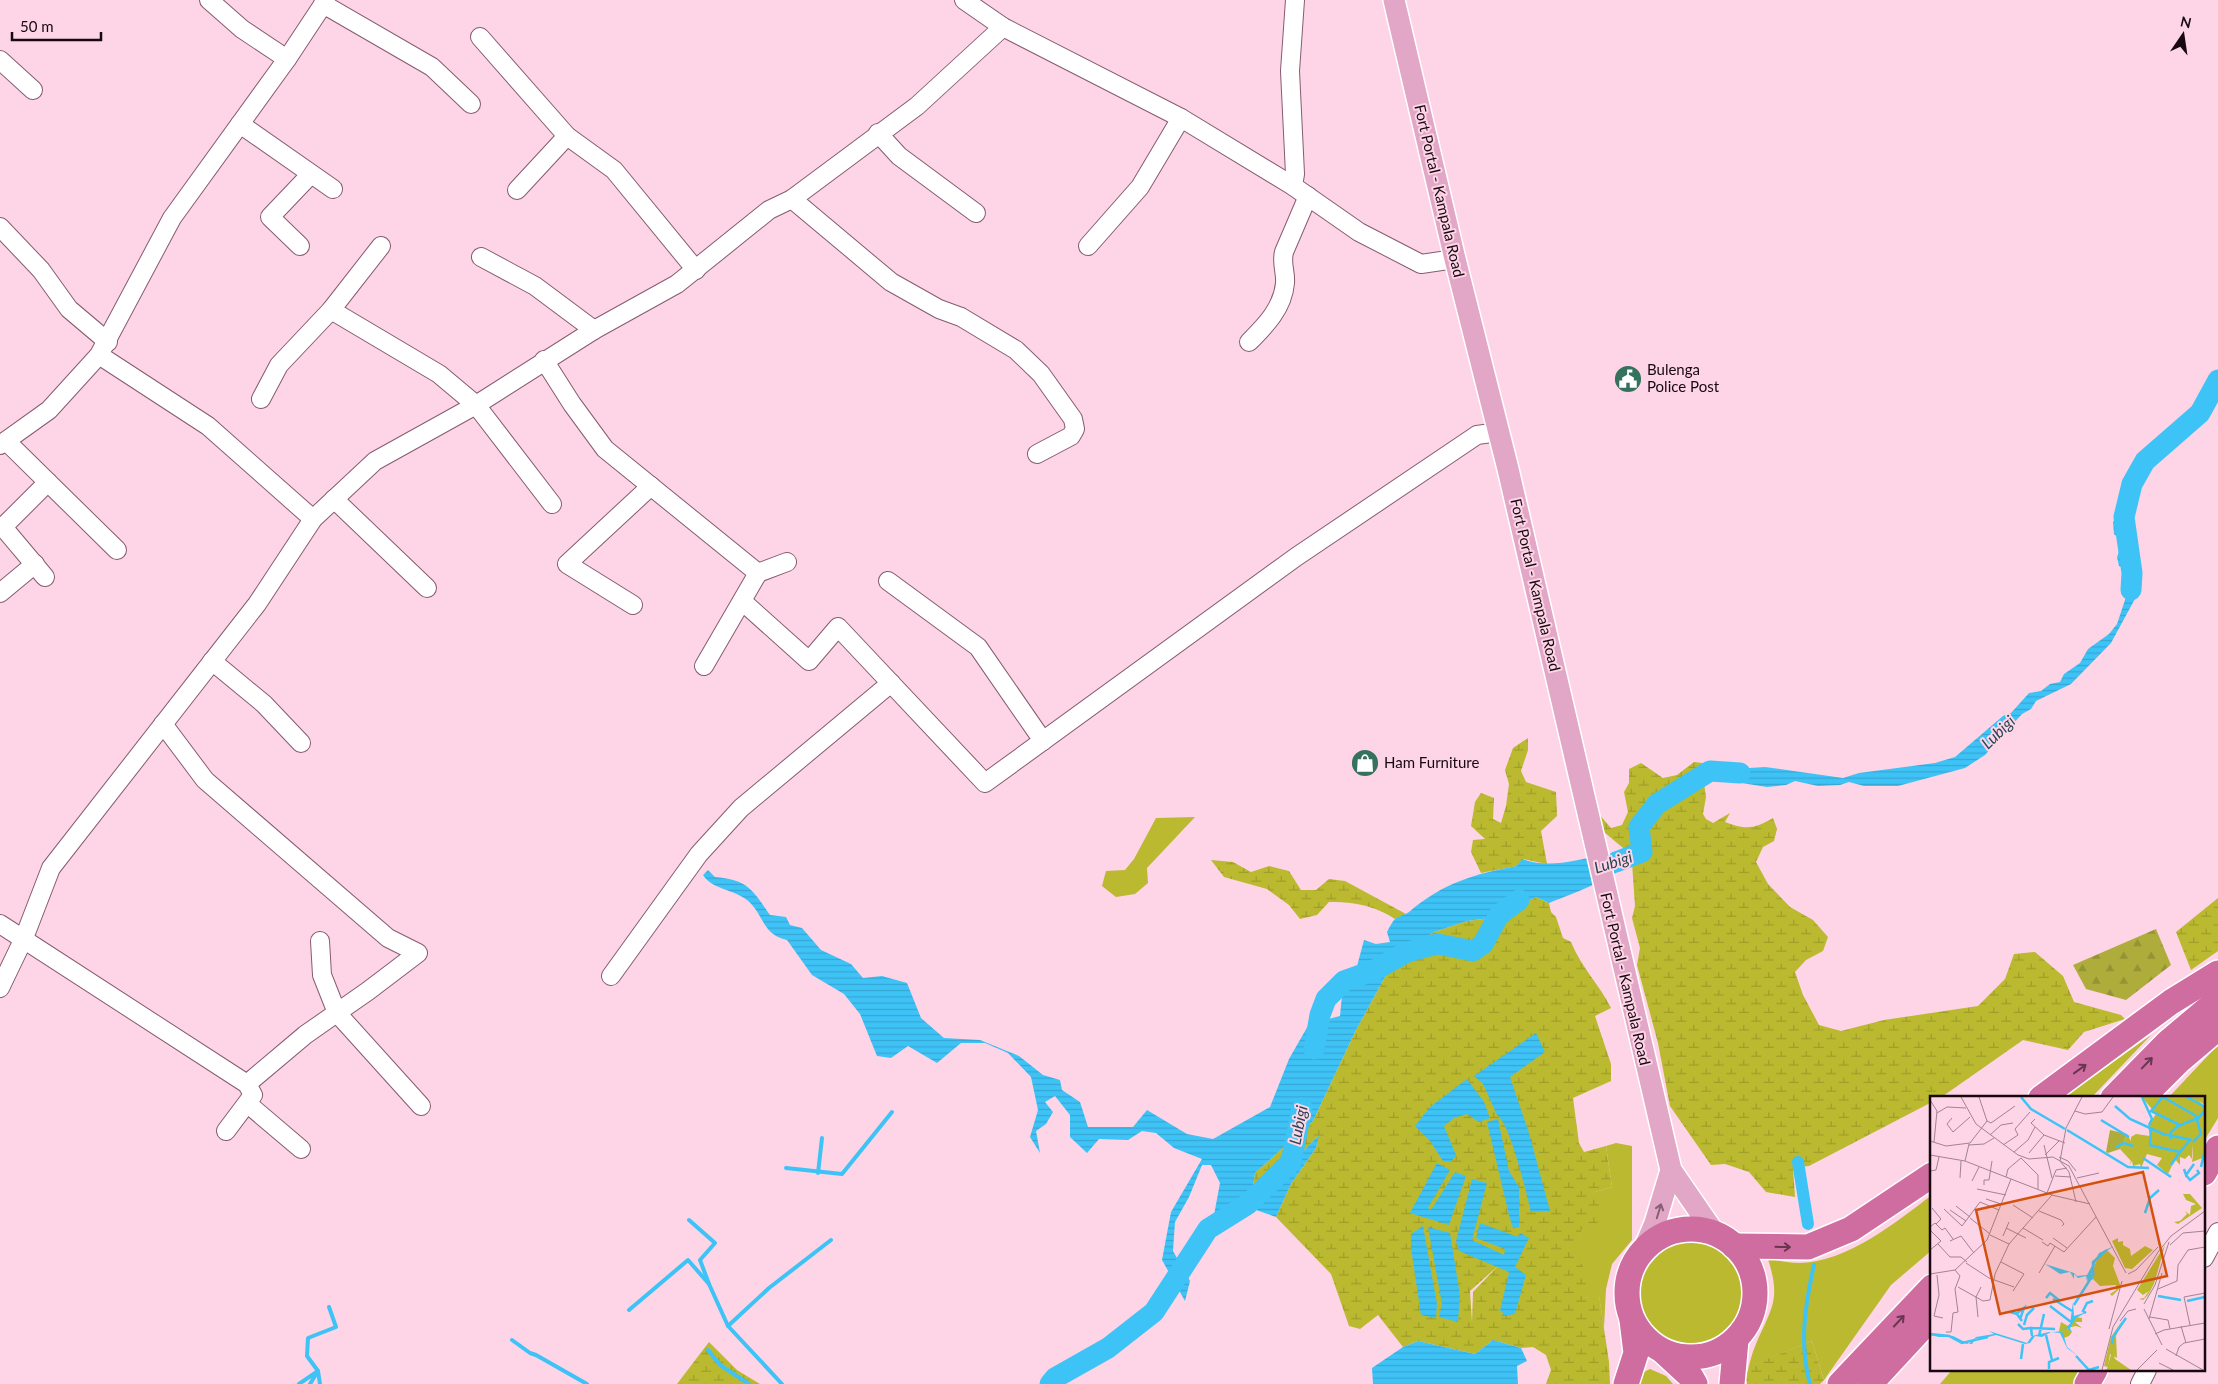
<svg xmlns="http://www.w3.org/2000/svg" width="2218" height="1384" font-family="Lato,sans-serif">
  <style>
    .grass { fill: #bab92f }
    .forest { fill: url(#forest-firs) }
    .wetland { fill: url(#wetland-marsh); fill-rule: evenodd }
    .water { fill: url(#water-rules) }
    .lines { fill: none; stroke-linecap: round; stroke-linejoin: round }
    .stream { stroke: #3ec3f7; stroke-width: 4 }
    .canal { stroke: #3ec3f7; stroke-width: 12 }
    .river { stroke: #3ec3f7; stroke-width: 21 }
    .minor-casing { stroke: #865b70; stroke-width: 20 }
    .major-casing { stroke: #fff; stroke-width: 24 }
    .highway-casing { stroke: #fff; stroke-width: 28 }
    .minor { stroke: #fff; stroke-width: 18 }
    .major { stroke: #e2a7c6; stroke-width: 21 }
    .highway { stroke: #cf6ca0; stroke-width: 25 }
    .oneway { stroke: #6a3551 }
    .oneway2 { stroke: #875f74 }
    .labels { text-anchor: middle; stroke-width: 4; stroke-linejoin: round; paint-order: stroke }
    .street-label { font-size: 15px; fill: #180810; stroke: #fdd5e7 }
    .poi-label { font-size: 15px; fill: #180810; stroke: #fdd5e7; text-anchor: start }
    .water-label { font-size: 16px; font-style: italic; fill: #294551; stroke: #fdd5e7 }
    .inset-river { fill: none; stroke: #3ec3f7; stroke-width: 2.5 }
    .inset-road { fill: none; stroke: #a18391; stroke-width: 1 }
    .view { fill: #d3510c; fill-opacity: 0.15; stroke: #d3510c; stroke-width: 2.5 }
    .inset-edge { fill: none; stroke: #180810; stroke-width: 2.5 }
  </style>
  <defs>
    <pattern id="forest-firs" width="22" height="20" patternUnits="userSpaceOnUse" patternTransform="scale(1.25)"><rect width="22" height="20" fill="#aead3c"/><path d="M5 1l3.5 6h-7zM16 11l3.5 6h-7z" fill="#959334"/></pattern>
    <pattern id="wetland-marsh" width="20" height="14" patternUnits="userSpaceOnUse" patternTransform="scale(1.25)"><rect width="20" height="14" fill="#bab92f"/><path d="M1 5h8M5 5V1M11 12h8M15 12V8" fill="none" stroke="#9f9e29"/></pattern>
    <pattern id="water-rules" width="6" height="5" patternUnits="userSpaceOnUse" patternTransform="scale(1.25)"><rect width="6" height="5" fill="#3ec3f7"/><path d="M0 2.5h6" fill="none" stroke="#36a6d3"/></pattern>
  </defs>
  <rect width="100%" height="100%" fill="#fdd5e7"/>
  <!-- grass -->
  <g class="grass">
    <polygon points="1195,817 1147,868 1148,883 1135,894 1116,897 1102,886 1106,871 1125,870 1134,859 1156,818"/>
    <polygon points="2151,1035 2091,1098 2063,1098"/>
    <polygon points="2218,1045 2218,1118 2204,1141 2204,1098 2168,1098"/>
    <polygon points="1616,1143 1632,1146 1632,1240 1612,1264 1606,1289 1604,1328 1599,1296 1584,1298 1573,1254 1595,1192 1612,1187 1606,1146"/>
    <path d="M1932,1195v55l-41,35 -67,95 -12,-39 -57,23 -9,14c3,-11 5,-23 10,-34 16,-37 25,-44 12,-85 10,1 21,4 31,4 48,-1 96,-40 133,-68z"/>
    <circle cx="1691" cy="1296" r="56"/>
    <polygon points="1650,1369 1666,1376 1673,1384 1638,1384 1644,1372"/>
    <polygon points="1952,1370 2086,1370 2079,1384 1940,1384"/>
  </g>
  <!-- forest -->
  <polygon class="forest" points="2156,929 2171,965 2126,1000 2086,989 2073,965"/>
  <!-- wetland -->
  <g class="wetland">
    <polygon points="1528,738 1528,750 1521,771 1526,782 1556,792 1557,816 1541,831 1547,864 1523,859 1517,866 1481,873 1471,852 1473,840 1485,839 1471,826 1475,802 1481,793 1494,798 1493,819 1501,823 1506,806 1509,784 1505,770 1513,748"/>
    <path d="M1694,762l17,2 -1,12 -6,7 2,14 -3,17 3,5 7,4 17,-10 -5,9c21,8 29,7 48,-4l4,11 -3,12 -11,6 -7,15 12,22 22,23 23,13 15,17 -5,14 -17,9 -11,12 8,23 16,30 22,6 43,-11 94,-14 27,-27 9,-25 21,-2 28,24 11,26 47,13 4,4 -41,13 -16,18 -45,-10 -80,56 -11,2v4l-123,64 -16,2 2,29 -29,-5 -17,-20 -24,-8 -14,1 -41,-59 -12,-63 -21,-78 3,-17 -8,-30 3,-12 -3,-43 9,-11 -12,1 -31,-26v-14l13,15 11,-3 6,-13 -4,-20 5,-9v-14l12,-6 22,15 14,-3z"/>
    <path d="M1211,860l22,2 18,10 18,-6 20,5 12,19h15l13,-11 16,2 61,33 -11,5c-18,-13 -44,-18 -66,-17l-12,13 -17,4 -11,-14 -22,-16 -43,-12z"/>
    <path d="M1536,897l13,6 2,9 5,5 7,21 8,4c10,25 28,42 40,66l-16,8 16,48v17l-38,17 6,45 5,9 22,-6 6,41 -17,5 -1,7 6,5 1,17 -19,8 -8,25 13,18 -3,26 15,-3 10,67 1,22h-64l5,-14 -5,-15 -13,-8 -12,1 -28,-8 -18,14 -57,-13 -15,6 -25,-32 -18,14 -11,-3 -18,-52 -55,-57 15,-33 25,-36 2,-12 -53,57 -13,2 3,-22 58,-52 42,-89 36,-66 20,-18 23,-16 33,-11 32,-4zM1499,1265l-26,27 -1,30 -2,-31z"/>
    <polygon points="2218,898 2218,951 2191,970 2176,932"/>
    <polygon points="1812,1341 1824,1380 1820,1384 1747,1384 1746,1378 1754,1364"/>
    <polygon points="709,1342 737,1370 760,1384 677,1384"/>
  </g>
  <!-- water -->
  <g class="water">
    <path d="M2178,433c-9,14 -20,30 -37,34 6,-19 18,-29 37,-34z"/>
    <polygon points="2132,484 2130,539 2134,551 2130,561 2137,581 2136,597 2111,643 2071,684 2036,701 2031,709 2022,714 1985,755 1965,768 1898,786 1864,786 1849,782 1840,785 1818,786 1795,781 1786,785 1767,787 1716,779 1710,776 1711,764 1733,769 1765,767 1843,778 1859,773 1935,763 1955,757 2003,716 2011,713 2029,693 2041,691 2050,684 2060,682 2064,674 2080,663 2088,649 2109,634 2117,624 2128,591 2129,570 2119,566 2117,557 2123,542 2114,534 2113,522 2119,515"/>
    <path d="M1642,852c-24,26 -61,38 -93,51l-13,-6 -37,20 -32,4 -33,11 -23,16 -20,18 -36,66 -42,89 -58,52 -3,22h10l57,-60 -3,13 -25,36 -15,33 -20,-7 -29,9 -16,12 9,-48 -9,-18h-9l-13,32 -14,25 -2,29 17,30 -5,20 -23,-41 9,-48 31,-53 -28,-11 -18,-15 -14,-2 -14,9 -29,-1 -12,14 -17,-16v-22l-15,-19 -10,6 8,10 -7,12 -10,7 4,22 -10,-16 8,-27 -7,-33 -23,-24 -23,-10h-24l-24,20 -29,-17 -17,12 -14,-2 -17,-42 -16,-20 -32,-19 -25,-35c-26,-6 -22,-25 -40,-40 -14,-11 -34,-10 -44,-25l5,-5 7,7c33,3 37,12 55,38l16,2 4,8 12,3 19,22 30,14 12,14 19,-2 25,7 14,35 23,20 36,2 39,16 24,19 17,5 2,10 18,12 8,25h45l14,-17 40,24 26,5 57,-32 19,-48 20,-35 31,-8 2,-21 14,-25 8,-30 12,4 14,-2 -3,-10c2,-4 5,-10 8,-13 4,-3 10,-4 14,-7 34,-29 65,-38 108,-46l5,-7c28,10 53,1 81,-4 13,-2 26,-2 39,-3z"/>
    <path d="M1536,1033l9,19 -35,25 19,56 21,78 -19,1c-4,-17 -21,-89 -34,-97l-14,-31 -9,-8z"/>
    <polygon points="1467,1079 1484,1102 1490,1118 1479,1122 1467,1114 1454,1118 1444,1126 1456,1155 1451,1162 1443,1161 1430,1141 1415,1126 1430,1107"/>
    <polygon points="1498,1119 1509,1171 1519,1187 1519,1227 1513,1228 1509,1215 1487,1122"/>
    <polygon points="1437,1163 1450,1170 1428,1208 1431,1210 1455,1172 1466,1176 1449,1225 1410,1213"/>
    <polygon points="1472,1179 1487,1183 1472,1240 1504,1255 1505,1249 1476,1238 1480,1223 1518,1237 1520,1233 1529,1238 1515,1267 1526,1275 1515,1314 1502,1316 1503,1312 1500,1311 1509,1272 1459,1251 1456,1241"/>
    <polygon points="1423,1226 1437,1304 1436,1318 1421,1315 1411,1248 1411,1234"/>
    <polygon points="1428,1227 1450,1233 1460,1295 1458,1322 1439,1317 1442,1304"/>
    <polygon points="1493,1340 1521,1348 1527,1361 1517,1366 1518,1384 1373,1384 1372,1368 1403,1347 1418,1341 1475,1354"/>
  </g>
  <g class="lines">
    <!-- stream -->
    <g class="stream">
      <polyline points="786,1168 842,1174 892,1112"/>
      <polyline points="818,1173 822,1138"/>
      <polyline points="689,1220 715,1243 700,1260 709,1284"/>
      <polyline points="629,1310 688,1260 709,1284 728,1326 782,1384"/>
      <polyline points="728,1326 769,1288 831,1240"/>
      <polyline points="512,1340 530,1353 536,1355 587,1384"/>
      <polyline points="708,1350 720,1365 749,1384"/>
      <polyline points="299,1384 318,1371 310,1384"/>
      <polyline points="320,1384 318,1371 307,1356 308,1338 336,1327 329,1307"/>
      <path d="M1810,1384c-11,-40 -5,-79 4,-119"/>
    </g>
    <!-- canal -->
    <polyline class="canal" points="1798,1162 1808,1224"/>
    <!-- river -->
    <g class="river">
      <polyline points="2131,590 2132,573 2124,517 2132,484 2145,461 2200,413 2218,380"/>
      <polyline points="1616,862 1642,852 1639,827 1657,804 1710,771 1740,773"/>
      <polyline points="1314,1049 1320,1015 1326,999 1344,981 1375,970 1405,953 1425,947 1438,944 1473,951 1483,944 1499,915 1519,900"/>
      <polyline points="1050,1384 1055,1378 1108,1348 1154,1312 1208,1229 1248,1204 1291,1162 1302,1108"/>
    </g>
    <defs>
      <g id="minor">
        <polyline points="209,0 242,29 287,59"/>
        <polyline points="964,0 1003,27 1181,118 1293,186 1359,232 1421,264 1455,259"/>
        <polyline points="323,4 432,67 471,104"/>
        <polyline points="480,37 567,136 614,170 696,270"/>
        <polyline points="0,60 33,90"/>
        <polyline points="240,124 333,189"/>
        <polyline points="878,133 899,156 976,213"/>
        <polyline points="1293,186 1295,174 1290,71 1295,0"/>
        <polyline points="517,190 567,136"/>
        <polyline points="792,199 891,282 939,309 961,317 1016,350 1041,374 1073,419 1075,429 1071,436 1037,454"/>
        <polyline points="0,227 41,270 69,309 108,342"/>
        <polyline points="300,246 270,217 311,174"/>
        <polyline points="1088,246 1140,187 1181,118"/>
        <polyline points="481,257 535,286 594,330"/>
        <polyline points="331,310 439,374 476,405 552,504"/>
        <path d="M1249,342c16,-16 34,-34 36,-59 1,-11 -4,-19 -1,-31l24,-56"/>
        <polyline points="99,355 208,426 313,519"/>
        <polyline points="544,360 572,404 605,449 758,573"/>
        <polyline points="261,399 279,365 331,310 381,246"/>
        <polyline points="6,441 117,550"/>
        <polyline points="0,445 49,410 99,355 172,218 287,59 326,0"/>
        <polyline points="334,499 427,588"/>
        <polyline points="45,577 3,527 48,482"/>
        <polyline points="888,581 978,647 1043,741"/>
        <polyline points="0,593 35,564"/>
        <polyline points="742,601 809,661 838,627 985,783 1296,557 1477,435 1499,432"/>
        <polyline points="633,605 567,564 651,486"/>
        <polyline points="212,661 264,704 301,743"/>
        <polyline points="704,666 758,573 787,562"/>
        <polyline points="163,724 205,780 388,938 418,953 368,991 305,1035 247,1084"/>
        <polyline points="0,924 247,1084 253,1095 226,1131"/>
        <polyline points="320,941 322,975 337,1013 421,1106"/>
        <polyline points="611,976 699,854 741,808 891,683"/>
        <polyline points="0,988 24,938 51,868 257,604 313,519 375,461 476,405 594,330 677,284 769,210 792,199 917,106 1003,27"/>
        <polyline points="248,1104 301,1149"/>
        <polyline points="2204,1258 2218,1232"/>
        <polyline points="2140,1384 2147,1370"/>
      </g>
      <g id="major">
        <polyline points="1394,0 1455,259 1508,469 1671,1170 1715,1234"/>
        <polyline points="1644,1249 1655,1223 1671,1170"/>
      </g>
      <g id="highway">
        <polyline points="2041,1098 2171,1002 2218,973"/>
        <polyline points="2113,1098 2168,1042 2218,1000"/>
        <polyline points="2142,1098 2179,1061 2218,1028"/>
        <polyline points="2204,1173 2218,1148"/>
        <circle cx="1691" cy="1293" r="64"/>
        <polyline points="1734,1246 1808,1247 1851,1229 1932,1175"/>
        <polyline points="1664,1352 1691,1377 1695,1384"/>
        <polyline points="1626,1384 1636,1353 1632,1320"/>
        <polyline points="1732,1384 1736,1340"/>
        <polyline points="1840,1384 1932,1287"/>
        <polyline points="1870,1384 1932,1317"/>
        <polyline points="2087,1384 2095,1370"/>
      </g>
    </defs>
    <!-- minor casing -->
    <use href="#minor" class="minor-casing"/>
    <!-- major casing -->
    <use href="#major" class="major-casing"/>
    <!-- highway casing -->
    <use href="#highway" class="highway-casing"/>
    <!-- minor -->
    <use href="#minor" class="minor"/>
    <!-- major -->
    <use href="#major" class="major"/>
    <!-- highway -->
    <use href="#highway" class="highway"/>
  </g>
  <!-- one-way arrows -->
  <defs><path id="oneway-shaft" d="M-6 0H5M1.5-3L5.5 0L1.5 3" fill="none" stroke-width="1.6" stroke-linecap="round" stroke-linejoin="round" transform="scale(1.25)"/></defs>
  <g class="oneway">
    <use href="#oneway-shaft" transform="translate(2147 1063) rotate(-46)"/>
    <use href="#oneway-shaft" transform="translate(2080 1069) rotate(-36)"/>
    <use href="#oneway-shaft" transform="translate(1783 1247) rotate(1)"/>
    <use href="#oneway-shaft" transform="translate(1899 1321) rotate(-47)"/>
  </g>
  <use class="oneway2" href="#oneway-shaft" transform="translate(1659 1211) rotate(-73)"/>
  <!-- icons -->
  <defs>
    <symbol id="civic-disc" viewBox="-11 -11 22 22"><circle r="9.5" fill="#35725d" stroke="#fdd5e7"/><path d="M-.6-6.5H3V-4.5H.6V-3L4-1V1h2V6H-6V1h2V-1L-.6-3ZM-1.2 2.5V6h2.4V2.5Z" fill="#fff"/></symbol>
    <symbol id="shop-disc" viewBox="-11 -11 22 22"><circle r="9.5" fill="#35725d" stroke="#fdd5e7"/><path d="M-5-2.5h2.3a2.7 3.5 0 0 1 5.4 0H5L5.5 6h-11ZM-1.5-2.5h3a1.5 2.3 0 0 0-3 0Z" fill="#fff"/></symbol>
  </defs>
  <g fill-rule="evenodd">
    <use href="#civic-disc" x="1612" y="363" width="32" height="32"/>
    <use href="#shop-disc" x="1349" y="747" width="32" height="32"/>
  </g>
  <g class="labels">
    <!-- street labels -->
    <g class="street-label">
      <text transform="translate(1439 191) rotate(77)" y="5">Fort Portal - Kampala Road</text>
      <text transform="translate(1535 585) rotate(77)" y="5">Fort Portal - Kampala Road</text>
      <text transform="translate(1625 979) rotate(77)" y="5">Fort Portal - Kampala Road</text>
    </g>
    <!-- poi labels -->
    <g class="poi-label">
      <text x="1647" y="375">Bulenga<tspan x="1647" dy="17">Police Post</tspan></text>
      <text x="1384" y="768">Ham Furniture</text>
    </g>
    <!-- water labels -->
    <g class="water-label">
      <text transform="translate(1998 732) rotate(-44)" y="6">Lubigi</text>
      <text transform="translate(1613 862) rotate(-18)" y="6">Lubigi</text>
      <text transform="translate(1298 1125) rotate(-79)" y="6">Lubigi</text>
    </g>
  </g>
  <!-- overview -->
  <g transform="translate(1930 1096)">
    <rect width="275" height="275" fill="#fdd5e7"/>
    <path d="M253,98h7l12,14 -24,16 -4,-2 6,-1 7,-7 -2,-3 5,4 1,-9 5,-2 -10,-4zM235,149l-11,39 -6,11 -5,5 -4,-1 5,-1 5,-7 -6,4 -6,-5zM192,225l-6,15 1,22 -7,-4 -2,13 -4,-1 7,-29z" fill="#bab92f"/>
    <path d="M180,34l17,4 -7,15 -12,4 -2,-1z" fill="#aead3c"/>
    <path d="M212,1h63v8l-6,-4 6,6v50l-13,5 1,-7v-11l-1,15 -3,-4 -4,4 -5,-2v8l-5,-6 -7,15 -11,-9 5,-7 -15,-4 -6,14 -1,-4 -7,2 -1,-5 -3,5 2,-5 -11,-12 2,-5 5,-10 4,7v-4l5,-3 14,2 -2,-10 8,-12zM188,142v4l5,-1v4l7,4 1,7 14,-10 8,4 -21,19 -7,-1 -13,-27zM178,155l7,7 -2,8 8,21 -9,9 -2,-2 6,-4v-5l-16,1 -7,-7 1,-4 -3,1 6,-17zM146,221l6,1v4h-7l7,6 -6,-2 -9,2 5,4 -3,4 -5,2 -3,-6 -7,-1h5l2,-9 7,4 -2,2zM182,255l3,8 16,11h-27l3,-1z" fill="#bab92f"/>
    <path d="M184,150l-17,12 -6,18 4,-4 -2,7 -5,3 -1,-5 1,10 -2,-11 -8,2 -4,-4v5l-4,-7 -10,2 -15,-10 29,9 3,3 10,-1 12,-22zM143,206l1,14 13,-4 -11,6 -6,10 2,4 -5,-4 -6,4 2,1 4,14 12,10 -12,-9 -7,-15 -9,-1 -9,5 -7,-1 -5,7 -5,1 -29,-9 -12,3h-8l-4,6h-5l-10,-4 -5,-3h-13l-9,-2 23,1 16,8 7,-7 18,-3 -5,-3 38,12 5,-7 17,-4h12l9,-8z" fill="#3ec3f7"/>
    <path class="inset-river" d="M91,1l10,12 34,20M212,1l10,22 -3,6M233,1l35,20M257,1l18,10M232,2l-11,13 29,14M185,10l15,13 33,15 29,6M171,24l28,17M137,34l61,37 21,1M241,43v-7l7,-6 20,-8M263,46l8,-8 -4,-14 8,-10M220,48l1,-15M219,49l31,7 -9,13M186,51l8,-4 9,3M250,56l10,-12M213,62l28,19M271,71l4,-18M254,73l2,6 8,-11M256,79l4,5 9,-7 -2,-3M215,117l5,-15 9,-8M228,200l23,4M116,202l4,-5 10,8M123,203l19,12M257,205l18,-4M144,209l19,-30v-13l14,-12M120,210l21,16M80,216l7,2 5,7M156,217l-3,-2 4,-8 6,-2M86,218l8,-6 -4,11M88,228l5,5 8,-1 1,8M94,229l3,-10 7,-7M101,232l24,1M0,238l19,2 13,7 26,-6M116,239l6,25M109,240l5,-22M182,248l1,-7 13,-19M146,260l13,14 10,-3M91,263l2,-15M119,273v-7l10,-4"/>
    <path class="inset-road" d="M31,1l15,27 42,31 11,4 24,-2 16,9 57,107M0,4l7,11 -3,31M145,15l10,3 17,-2 11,-15M7,17l10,-6 19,1M22,22l-5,6 6,8 17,-15M105,23l-4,4 13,12 21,8M57,25l4,2 24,-17M60,39l11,-10 12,-2M0,45l16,5 24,-3 17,-22 -8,-24M39,49l15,-1 10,-6M73,49l15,-10 -3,-6 15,-17M114,49l8,33M84,56l14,-12 7,-13M99,57l15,-18M0,59l35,6 87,34 38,9M115,59l14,-14M129,61l9,4 8,10M91,62l17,17v14M35,65l4,-17M0,75l6,-1 3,-13M125,80l16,1M76,81l2,-8 13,-11M30,82l1,-17M147,82l22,-5M42,85l7,-14M54,89v-5h5l3,-19M47,93l29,6M117,97l9,-23 11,-2M56,103l15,5M146,106l-7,-30 -9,-11 6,-33 16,-31M83,109l20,13M26,110l14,11M2,112l9,11 -5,5M14,113l18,17 18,-24 19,8M20,114l16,11M109,115l22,9 3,4 -2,2M40,122l20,16M0,131l5,-4 7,7 3,-2 8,11M76,132l20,10M93,132l20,12M0,134l11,11 -11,9M60,139l19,9M73,140l6,-14M123,142l14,10M20,145l11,-5 13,17M112,146l6,4 2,-3 14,9 32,-35M8,148l12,13h11l6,5M240,149l13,-12 22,-2M71,166l23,12 -11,17M36,167l23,15 25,9M109,177l16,-27M0,178l25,-4 32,-30 24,-61M198,178l8,-4 22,-23M7,179l2,20 -5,21 9,2M28,191l25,14 7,-1 5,-26 14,-30 43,-49M228,193l19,-8 1,-16 10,-15 17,-3M214,208l11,-19 14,-43M214,213l18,36M48,221l-2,-20 5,-10M220,221l18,3 2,9M219,223l13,-46M190,225l8,-10 8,-2M260,229l-6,-28 21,-4M251,230l5,17M179,233l13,-48M16,236h5l2,-19 5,-1 -3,-23 5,-13 -5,-6M225,238l9,-4 41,-7M236,253l37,21M246,260l3,-9 5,-4 21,-4M229,267l14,7M172,274l11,-43 45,-75 13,-16 34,-25M207,274l20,-20"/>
    <path class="view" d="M213,76l24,104 -167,38 -24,-104z"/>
    <rect width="275" height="275" class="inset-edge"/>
  </g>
  <!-- north arrow -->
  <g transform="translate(2183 35) rotate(13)" stroke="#fdd5e7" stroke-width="4" paint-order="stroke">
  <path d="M0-4L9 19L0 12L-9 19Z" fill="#180810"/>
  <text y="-8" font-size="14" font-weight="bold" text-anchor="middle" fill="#180810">N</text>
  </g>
  <!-- scale -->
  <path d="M12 32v8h89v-8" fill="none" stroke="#180810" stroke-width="2.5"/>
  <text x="20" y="32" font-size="15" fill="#180810" stroke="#fdd5e7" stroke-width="4" paint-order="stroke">50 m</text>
</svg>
